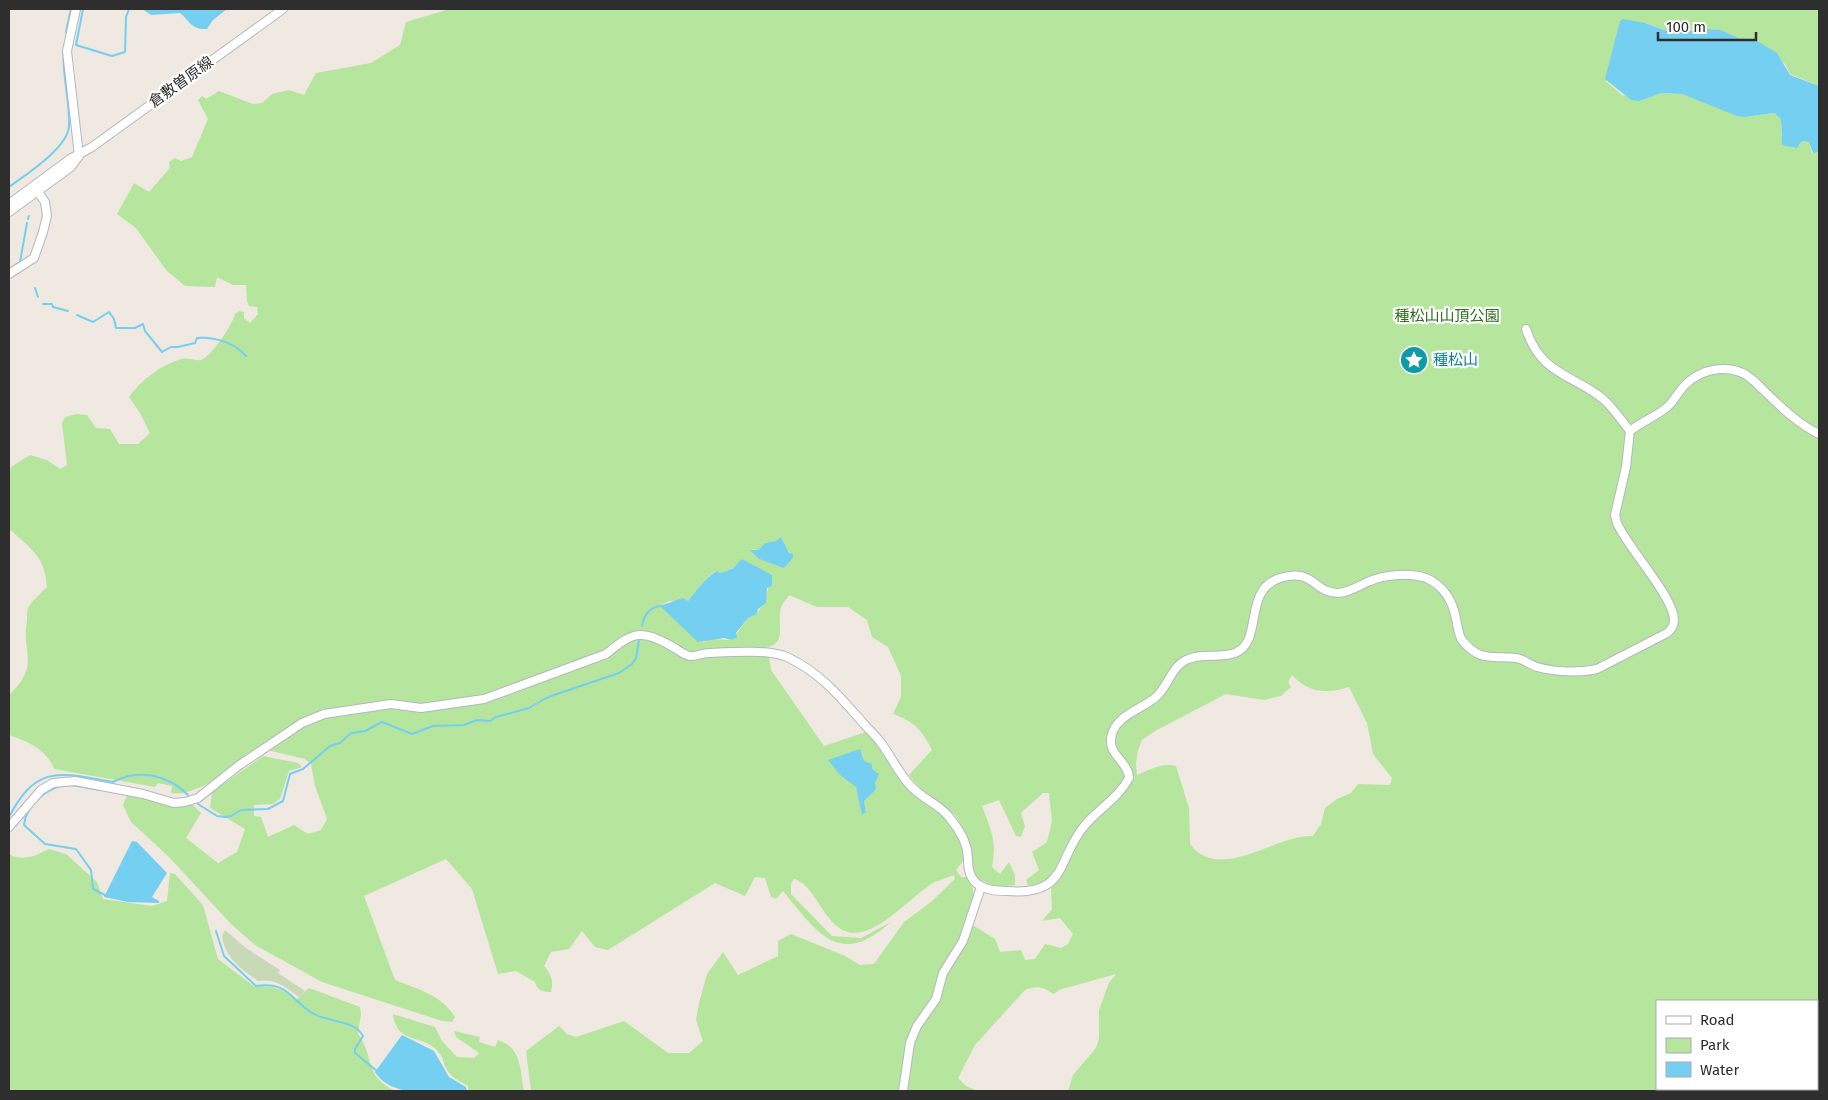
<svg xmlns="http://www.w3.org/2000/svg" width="1828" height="1100" font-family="'Fira Sans','Noto Sans JP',sans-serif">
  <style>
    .green { fill: #b6e59e; fill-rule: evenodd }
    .cemetery { fill: #c8d9b8 }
    .water { fill: #75cff0 }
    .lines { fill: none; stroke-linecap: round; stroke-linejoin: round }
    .stream { stroke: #75cff0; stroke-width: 2 }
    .minor-casing { stroke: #b4b7c1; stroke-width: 10 }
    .minor { stroke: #fff; stroke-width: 8 }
    .labels { text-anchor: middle; stroke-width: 4.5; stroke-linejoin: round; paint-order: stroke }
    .street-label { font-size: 15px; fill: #2e2e2e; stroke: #fff }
    .park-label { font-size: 15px; fill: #2c6e1b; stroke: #fff }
    .culture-label { font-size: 15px; fill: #0d838f; stroke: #fff; text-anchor: start }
  </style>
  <rect width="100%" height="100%" fill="#efe9e1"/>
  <!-- green -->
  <g class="green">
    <path d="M450,9h1369v77l-29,-12 -5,-10 -28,-23 -16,-2 -20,-9 -14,-1 -34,4 -28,-10 -39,58 16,14 23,4 17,-6 20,1 63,23 29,-4 7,6v15l3,11 15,1 3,-5 7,1 3,11 7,-1v932l-3,7h-748l5,-16 23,-27 3,-10v-28l10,-27 7,-9 -57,16 -5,4c-11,-7 -17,-9 -29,-4l-50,55 -17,33 8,8 12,5h-447l-5,-40 33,-25 8,8 9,3 48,-16 44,32h21l14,-12 -7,-21 3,-17 8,-29 16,-22 15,23 40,-19v-15l13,-7 54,22 15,9 14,-1 30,-42 27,-20 24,-23 -1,-4c-10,4 -20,6 -28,13 -20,14 -53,51 -78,44 -24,-6 -33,-48 -54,-53l-3,5v10l41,42 29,2 30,-16c-52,47 -74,10 -108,-31l-7,8 -5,-2 -6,-19 -10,-1 -10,19 -30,-13 -107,67 -13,-3 -13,-16 -13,18 -18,3 -7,14c7,8 10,15 7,26 -9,0 -14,-2 -16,-10l-19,-11 -18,3 -26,-85 -26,-30 -82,37 31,84c22,9 47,15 60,37l-3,5 -10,-1 -120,-39 -67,-37 -24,-21 -62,-67 -38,-35 -8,-17 4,-10c25,2 40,12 65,9l9,9 -15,25 32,25 19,-11 8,-23 -35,-21 2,-16 51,-36 35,7 4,4 -13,4 -9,28 -7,5 -19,1v11l7,1 7,20 26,-12 14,9 13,-4 6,-11 -12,-33 -4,-22 -6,-5 -46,-11c-22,15 -61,50 -88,45l1,-7 -14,-3 -3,4 -101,-18c-6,-19 -27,-28 -45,-34v-40c32,-31 12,-40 18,-75 0,-4 0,-9 1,-12 4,-7 13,-15 19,-21 -2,-30 -16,-39 -38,-58v-54l2,-8 19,-12 17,5 13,9 7,-4 -5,-42 3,-6 11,-3 11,1 9,13 14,1 9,15h19l12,-11 -10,-20 -11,-16c12,-17 32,-32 52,-38 6,-2 14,2 20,1 10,-3 32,-36 34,-46l4,-3 5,1v6l6,5 8,-9 -1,-7 -8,-1 -2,-5 -1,-16h-13l-16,-8 -2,10 -30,-1 -19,-16 -30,-42 -19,-14 17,-31 15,9 21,-24 -1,-6 6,-4 6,3 11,-4 16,-38 -10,-19 4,-4 4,3 13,-8 34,13 9,-1 10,-9 17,-4 15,5 12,-22 55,-10 29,-18 6,-23zM776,541l6,1 11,16 -5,5 -37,-14 7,1 7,-7zM736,565l21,3 15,7 -7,25 -8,14 -9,4 -16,22 -21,-1 -7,3 -44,-36 9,-5h19c9,-10 16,-21 27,-30l5,2 12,-4zM789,595l28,12h31l19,13 5,17 16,10 13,29v21l-8,17c22,8 29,16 39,36l-23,25 18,22 28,18 10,17 5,15 1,24 7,8 19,8 18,-2v-10l-6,-13 -9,12 -8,-7c5,-28 -1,-36 -10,-61l17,-6 17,36 5,1 4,-11 -4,-13 22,-20h6l3,28 -5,21 -15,10 7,18 -13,10 2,5 23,3 1,21 -10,12 18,-3 13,16 -5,10 -7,4 -16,-4 -10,15 -10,1 -4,-10 -21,2 -5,-13 -29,-18c5,-16 13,-30 1,-44h-6l-5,-7 7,-9 1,-13 -11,-21 -12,-14 -24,-16 -40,-54 -11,-11 -42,14 -53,-76 -2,-13 -10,-2 1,-7c32,-1 14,-26 22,-43 2,-3 5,-7 7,-10zM1292,675c16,18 35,19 57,12l18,36 6,31 19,24 -2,7 -32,-1 -7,9 -14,6 -12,9 -4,16 -8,12c-38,-2 -93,48 -123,8l-1,-36 -13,-42c-13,-4 -27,4 -39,9l-1,-12 2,-13 4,-10 13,-9 71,-37 38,6 17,-4 10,-9 -3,-5zM862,754l2,8 8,7 -1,25 -7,7 2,11 -4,2 -6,-28 -16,-11 -3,-6zM1657,1001h160v88h-160z"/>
    <path d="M49,849l17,5 31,28 6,17 49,7 15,-5 3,-28 5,1 28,31 15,54 37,28c16,-2 29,2 41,13l13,-12 51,19 1,7 -3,20c17,23 5,41 37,57h-386v-237c14,8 26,2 40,-5z"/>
    <path d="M393,1014l42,13 7,14 15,16 17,1 5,-5 -23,-16 -2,-6 26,6 -1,5 16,5 3,-7c24,8 22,30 26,51h-56v-5c-10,-6 -18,-9 -23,-20 -2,-4 -2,-9 -5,-12 -15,-22 -43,-7 -47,-40z"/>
  </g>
  <!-- cemetery -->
  <path class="cemetery" d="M225,930l21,18 34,22 -2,3 27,18 -6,6c-14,-10 -23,-19 -41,-16 -16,-11 -34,-24 -36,-45z"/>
  <!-- water -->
  <g class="water">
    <path d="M142,9h85l-14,11 -6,9c-16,1 -17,-8 -27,-16l-29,2z"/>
    <polygon points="1623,19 1645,23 1673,33 1707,29 1721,30 1741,39 1757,41 1777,53 1790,75 1819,86 1819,152 1813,153 1809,142 1802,141 1797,148 1782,145 1781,119 1774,113 1745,117 1737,116 1682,94 1662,93 1639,101 1631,100 1605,79 1620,21"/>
    <polygon points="781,537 789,553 793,554 793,558 784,568 759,559 750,550 758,550 765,543 776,541"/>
    <path d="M742,559l30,16v11l-5,2 -1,15 -8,6 -1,5 -9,4 -12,15 1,4 -5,3 -8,-2 -26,4 -38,-36 23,-8 5,3c9,-11 16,-21 28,-30l4,2 12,-4z"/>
    <polygon points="860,749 864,761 872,764 872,769 879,774 875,783 876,789 864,801 866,812 862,815 856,787 840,775 828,760"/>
    <polygon points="132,841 137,842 167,873 152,897 159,901 159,903 128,902 104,897"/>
    <path d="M402,1035l32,16 15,26 17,10 1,4c-30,0 -74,9 -92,-19z"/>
  </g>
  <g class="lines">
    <!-- stream -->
    <g class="stream">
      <polyline points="83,9 76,45 112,56 125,52 126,17 129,9"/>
      <polyline points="66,32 71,9"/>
      <path d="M9,187c16,-12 59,-39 60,-61 1,-27 -8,-54 -5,-81"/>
      <polyline points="28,219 29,216"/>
      <polyline points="9,269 20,262 27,223"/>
      <polyline points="35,288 38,297"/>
      <polyline points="43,304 52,304 53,307 68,311"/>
      <path d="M77,315l16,7 16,-10 5,7 2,9h19l8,-4 2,7 17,21 9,-5h7l17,-4 2,-5c17,-2 38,5 49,18"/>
      <path d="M642,626c2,-11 7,-19 19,-20"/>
      <path d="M102,790c-11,-1 -24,-5 -35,-5 -20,2 -41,20 -43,40l21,19 31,5 15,21 2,19 12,6"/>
      <polyline points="198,804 217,816 225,817 231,816 241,810 268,809 283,801 290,774 303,769 330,746 340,743 351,733 365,731 382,722 412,734 433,726 464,725 477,720 490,721 496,717 529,708 548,697 619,673 632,664 636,658 639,641"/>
      <path d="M9,817c28,-54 52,-44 104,-35 26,-14 55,-7 75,13"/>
      <path d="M216,931l8,25 32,30c33,-5 35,15 58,28 14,8 41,6 49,22l-8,13v4l22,18"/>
      <polyline points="1750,1089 1757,1091"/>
      <polyline points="1656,1091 1698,1089"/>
    </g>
    <defs>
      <g id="minor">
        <polyline points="76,9 67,51 79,156"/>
        <polyline points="9,204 70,159 92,147 283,9"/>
        <polyline points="9,212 71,167 79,156"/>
        <polyline points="9,274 34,258 43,232 47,216 45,202 34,186"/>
        <path d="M1526,329c15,45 43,44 76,69 11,9 19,22 28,33"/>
        <path d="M9,827l32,-37 12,-7 22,-2 68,13 31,9 11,-1 13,-4 40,-32 64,-43 22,-9 67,-10 30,4 63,-9 122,-45c28,-23 35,-25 67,-7 5,3 11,8 17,9 5,1 13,-3 18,-3 21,-1 61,-4 79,4 34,16 53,40 77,67 5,6 12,12 17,19 10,13 17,29 28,41 12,15 31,20 40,33 7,9 14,18 17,29 4,13 -1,25 9,36 9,8 20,9 32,9 62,5 49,-32 78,-66 14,-16 34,-28 44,-47 0,-15 -20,-23 -18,-39 2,-23 30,-29 45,-42 12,-10 15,-30 30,-37 16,-8 33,-1 49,-7 29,-11 7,-63 45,-75 34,-11 34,16 59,15 11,-1 21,-8 31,-12 16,-7 40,-8 56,-3 17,7 27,23 30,41 2,7 2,15 6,21 18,23 31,15 54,18 8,1 14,7 21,9 18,5 42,6 60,2l70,-36c4,-3 7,-8 7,-13 0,-23 -47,-73 -57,-97l-2,-8 11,-48 4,-36c11,-9 25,-14 36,-23 8,-6 12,-16 19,-23 19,-19 50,-22 69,-4 20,19 40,41 65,53"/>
        <polyline points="903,1091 910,1043 917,1026 936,999 943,973 963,941 981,887"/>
      </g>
    </defs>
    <!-- minor casing -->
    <use href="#minor" class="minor-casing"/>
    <!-- minor -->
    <use href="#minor" class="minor"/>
  </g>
  <!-- icons -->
  <defs>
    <symbol id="sight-disc" viewBox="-11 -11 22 22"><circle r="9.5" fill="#0f9aa8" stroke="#fff"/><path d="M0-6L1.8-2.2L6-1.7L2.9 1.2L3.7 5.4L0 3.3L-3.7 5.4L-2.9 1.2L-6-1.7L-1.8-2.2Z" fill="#fff"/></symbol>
  </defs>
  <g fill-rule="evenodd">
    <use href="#sight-disc" x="1398" y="344" width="32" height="32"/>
  </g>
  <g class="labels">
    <!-- street labels -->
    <g class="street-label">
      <text transform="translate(181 82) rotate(-36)" y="5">倉敷曽原線</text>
    </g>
    <!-- park labels -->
    <g class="park-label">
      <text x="1447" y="321">種松山山頂公園</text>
    </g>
    <!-- culture labels -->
    <g class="culture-label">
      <text x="1433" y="365">種松山</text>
    </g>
  </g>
  <!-- border -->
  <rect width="1828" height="1100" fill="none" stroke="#2e2e2e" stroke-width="20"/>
  <!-- legend -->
  <rect x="1656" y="1000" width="162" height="90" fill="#ffffff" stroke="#ababab"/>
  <rect x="1666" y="1016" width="25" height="8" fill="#ffffff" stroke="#ababab"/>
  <text x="1700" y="1025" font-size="15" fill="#2e2e2e">Road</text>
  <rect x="1666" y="1038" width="25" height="15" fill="#b6e59e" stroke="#ababab"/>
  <text x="1700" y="1050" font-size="15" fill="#2e2e2e">Park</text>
  <rect x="1666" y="1062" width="25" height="15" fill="#75cff0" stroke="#ababab"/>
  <text x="1700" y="1075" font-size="15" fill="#2e2e2e">Water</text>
  <!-- scale -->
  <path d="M1658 32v8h98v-8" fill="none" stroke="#2e2e2e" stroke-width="2.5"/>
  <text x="1666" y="32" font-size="15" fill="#2e2e2e" stroke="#ffffff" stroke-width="4" paint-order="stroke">100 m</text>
</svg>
